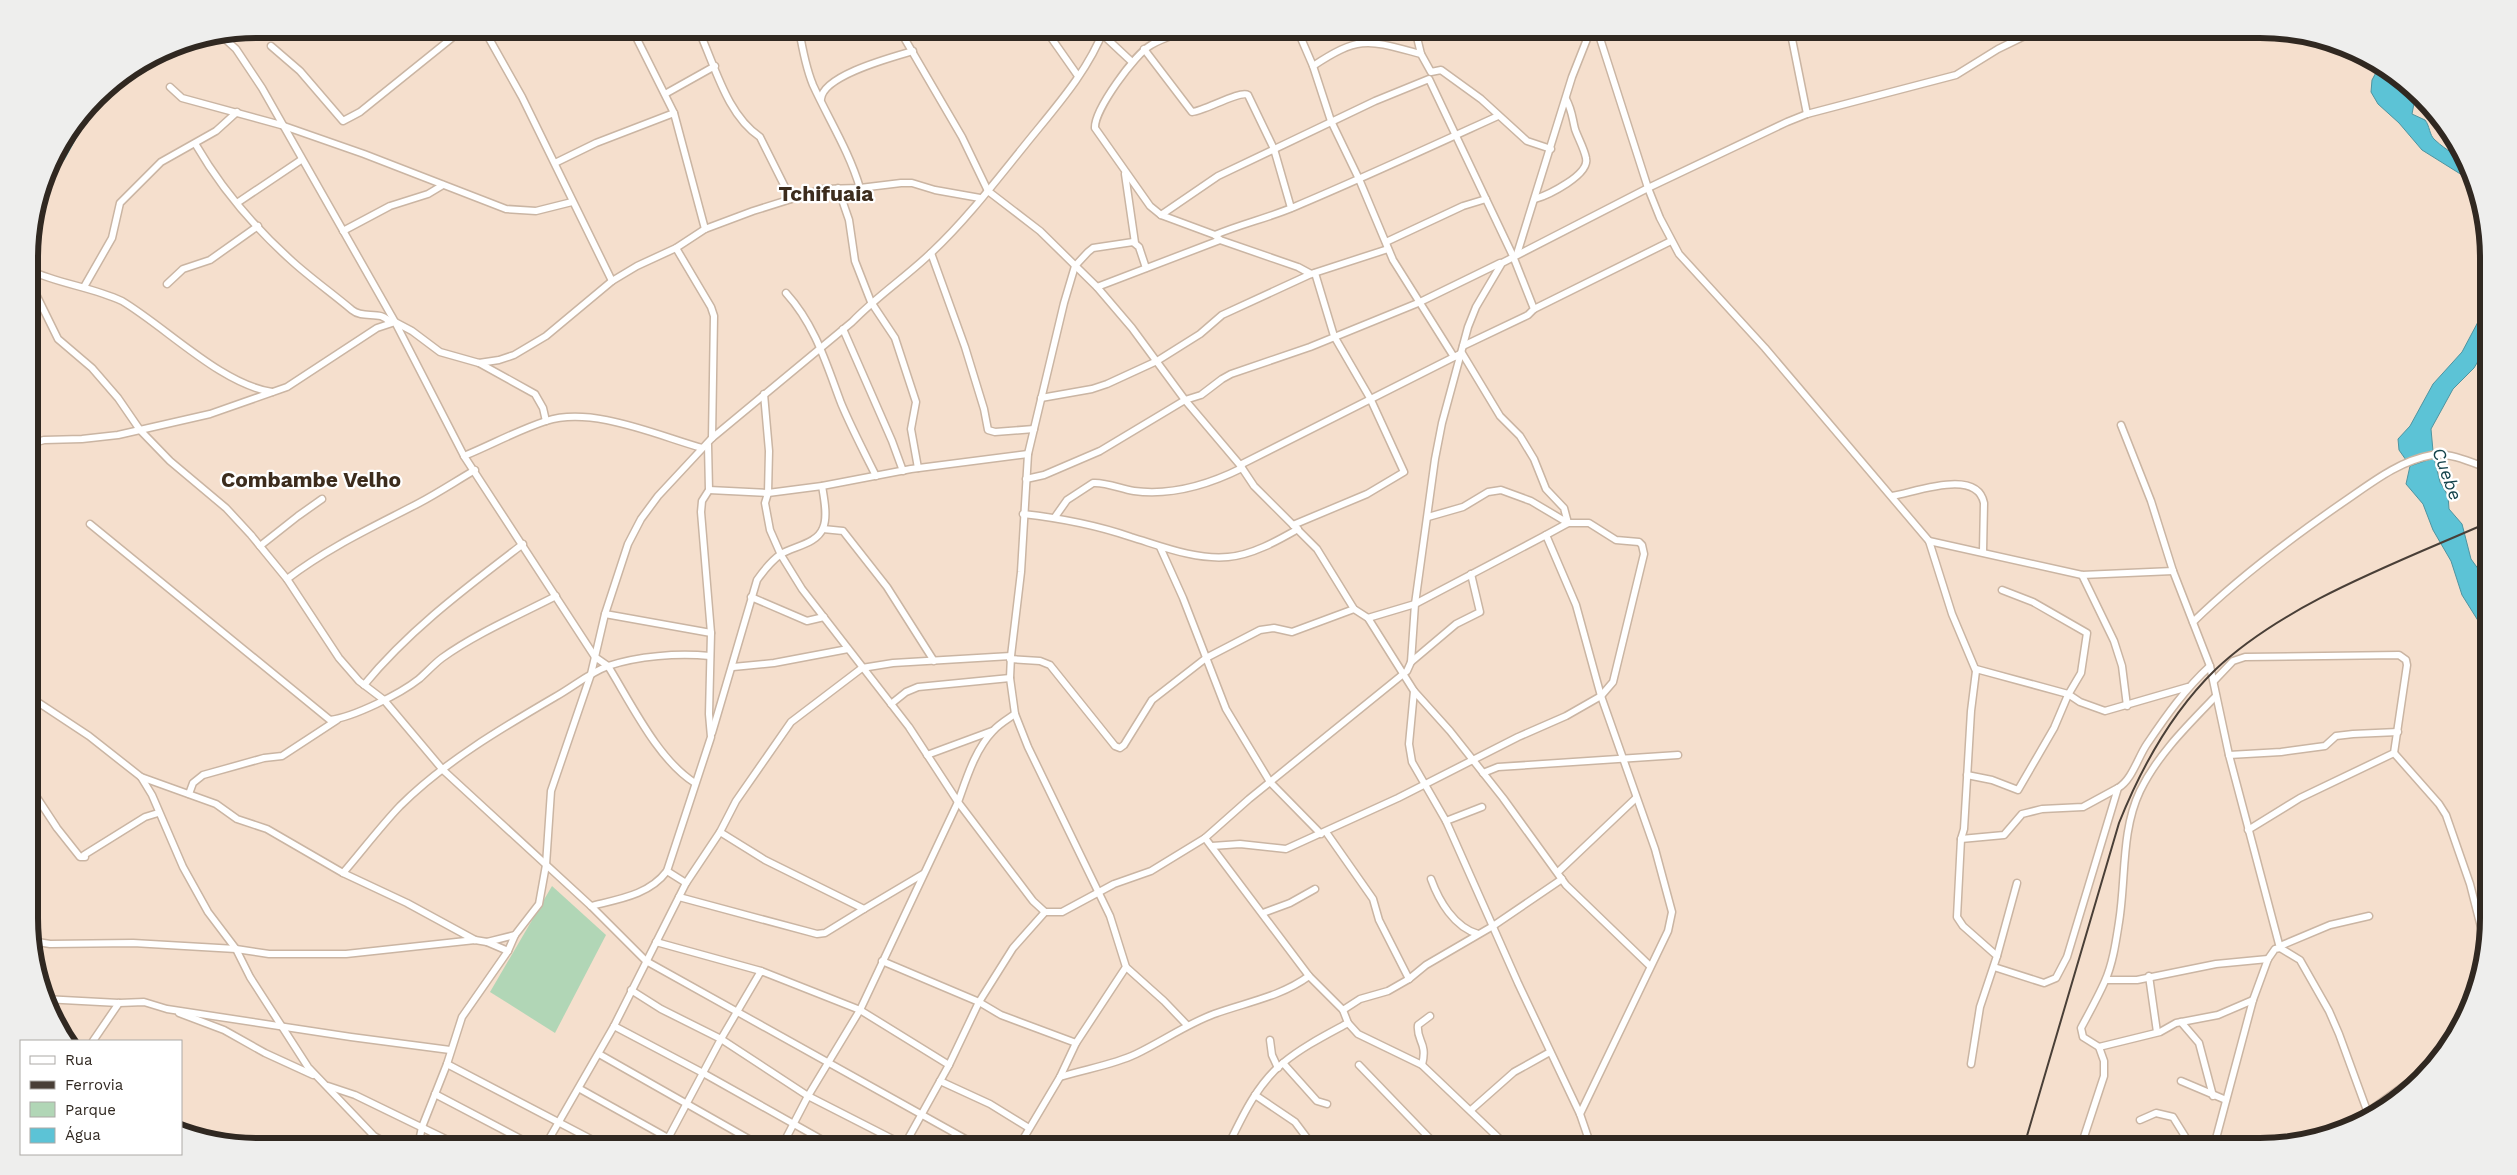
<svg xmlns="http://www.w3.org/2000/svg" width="2517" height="1175" font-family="'Work Sans',sans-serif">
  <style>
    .green { fill: #b1d6b6 }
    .water { fill: #5cc3d6; stroke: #4f94a0 }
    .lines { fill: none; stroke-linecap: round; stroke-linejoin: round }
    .stream { stroke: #4f94a0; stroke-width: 2 }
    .minor-casing { stroke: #cab5a3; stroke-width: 9 }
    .minor { stroke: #fff; stroke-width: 6 }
    .rail { stroke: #493f37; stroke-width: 2 }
    .labels { text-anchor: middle; stroke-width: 4.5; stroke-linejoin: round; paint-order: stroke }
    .water-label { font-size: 18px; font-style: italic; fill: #14434b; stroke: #fff }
    .district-label { font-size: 21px; font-weight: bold; fill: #3c2c1d; stroke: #fff }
    .rim { fill: none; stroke: #302821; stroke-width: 6 }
  </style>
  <rect width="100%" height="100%" fill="#f5dfcd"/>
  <!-- green -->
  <polygon class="green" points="552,886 606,935 555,1033 490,992"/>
  <!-- water -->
  <g class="water">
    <path d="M2380,65l19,11 17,17 -4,21 13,6c5,6 4,15 10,20 25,23 30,9 41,48l-14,-13 -40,-25 -23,-27 -21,-19 -7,-12 1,-12z"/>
    <polygon points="2487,305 2487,346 2474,368 2453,389 2431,429 2433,451 2406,460 2399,450 2398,439 2410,426 2433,384 2462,352"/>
    <polygon points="2434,458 2440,482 2448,496 2449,509 2462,524 2471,559 2487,581 2487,635 2462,595 2451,561 2433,530 2423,504 2406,484 2410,466"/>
  </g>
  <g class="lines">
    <!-- stream -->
    <polyline class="stream" points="47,177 64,159 97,99"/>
    <defs>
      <g id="minor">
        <polyline points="480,29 486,33 522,97 612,281"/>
        <polyline points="632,29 674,113 705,229"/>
        <path d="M698,29c17,36 28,85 62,108l31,62"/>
        <path d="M799,29c3,18 7,39 14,56 16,35 36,66 47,103"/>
        <polyline points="899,29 962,137 988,191 1040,231 1097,287 1132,328 1185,400 1240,465 1254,486 1317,549 1354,609 1368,618 1414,691 1409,744 1412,762 1446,821 1518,983 1580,1114 1591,1146"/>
        <polyline points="1045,29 1078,76"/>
        <path d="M1191,29c-13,5 -29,9 -40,16 -16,9 -57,65 -56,83l55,78 11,9 54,20 5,5 78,27 13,7"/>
        <polyline points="1297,29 1313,66 1331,121 1359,179 1393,260 1454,357"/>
        <polyline points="1415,29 1421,54"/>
        <polyline points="1597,29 1648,188 1660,218 1679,254 1765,348 1929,541 1952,614 1976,671 1971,711 1964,829 1961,839 1957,917 1963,926 1997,956 1980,1007 1971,1064"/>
        <polyline points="1790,29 1807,114"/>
        <polyline points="1102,34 1132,62"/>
        <path d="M225,39l11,10 26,39 133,234 69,134 131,201 13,9c23,37 50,94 87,117"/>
        <polyline points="271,46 300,71 343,121 360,112 463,29"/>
        <path d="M1144,49l48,63c13,-1 48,-22 56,-17l26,54 17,59"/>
        <path d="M1313,66c47,-31 55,-26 108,-12l10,18 10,-2 40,29 46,42 24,8"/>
        <polyline points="170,87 182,98 281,125 364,154 506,209 536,211 572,202"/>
        <polyline points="665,94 715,66"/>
        <path d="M821,99c2,-24 72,-42 92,-48"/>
        <path d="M196,145c25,43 59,83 97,117 19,17 40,32 59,48 12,10 29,-1 38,13"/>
        <polyline points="555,163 596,143 674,113"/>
        <polyline points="1125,174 1135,243"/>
        <polyline points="838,188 849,220 855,261 871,302 895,338 916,402 911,429 918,468"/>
        <path d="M1535,199c13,-4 55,-24 51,-41 -2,-10 -8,-20 -11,-29 -3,-12 -3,-19 -9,-30"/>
        <polyline points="237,203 301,160"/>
        <polyline points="1161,215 1218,176 1375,101 1429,79 1513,256 1534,309 1528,315 1463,346"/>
        <polyline points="343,231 390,206 428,194 443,185"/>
        <path d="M1215,235c26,-11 53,-17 79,-28 69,-29 136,-60 204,-91"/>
        <polyline points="1386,242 1463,206 1486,199"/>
        <polyline points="676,248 711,307 714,316 712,438"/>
        <polyline points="931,253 965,347 984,409 988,430 995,432 1034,429"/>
        <polyline points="1517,254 1572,77 1591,29"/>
        <path d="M29,270c30,14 63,17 93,31 45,27 99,83 150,91"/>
        <polyline points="29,280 58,339 92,368 118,398 140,430 170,461 226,508 251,535 287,579 339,658 359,681 384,700 443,770 591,906 646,961 978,1146"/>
        <polyline points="167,284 183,269 210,260 258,226"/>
        <polyline points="84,287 112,238 120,203 161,162 216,131 237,112"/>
        <polyline points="1097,287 1220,240"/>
        <path d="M786,293c29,32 40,70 55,110 10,24 23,49 35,73"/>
        <polyline points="1534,309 1671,241"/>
        <polyline points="843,329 892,441 903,471"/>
        <polyline points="479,363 535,394 543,408 546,421"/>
        <polyline points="764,394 769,451 768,493 765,503 770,530 781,555 802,589 909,727 958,802 1033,901 1045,912 1062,912 1114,884 1151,871 1205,838 1249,799 1407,671 1411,662 1415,604 1435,459 1442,423 1468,327 1476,307 1502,263 1648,188 1787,122 1807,114 1956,75 1998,49 2039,29"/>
        <polyline points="1041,398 1092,389 1107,384 1157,361 1200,334 1222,315 1311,274 1388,249"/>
        <polyline points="2121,425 2151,501 2173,571 2210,666 2229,755 2280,948 2300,960 2329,1011 2339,1034 2369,1116"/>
        <polyline points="30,444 44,440 82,439 118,435 210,414 287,387 377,328 395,322 412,331 440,352 479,363 499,360 514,355 546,336 612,281 637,266 676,248 705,229 753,211 823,189 860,188 901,183 912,183 935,190 980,198"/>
        <path d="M464,456c27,-11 54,-26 82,-35 46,-15 110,14 156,27"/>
        <polyline points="1240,465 1462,353 1500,416 1520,436 1534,459 1546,489 1564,508 1568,523"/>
        <polyline points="1026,479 1044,475 1100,451 1185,400 1201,395 1222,379 1231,374 1310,347 1418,303 1500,263"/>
        <polyline points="709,490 768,493 822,486 911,469 1028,454"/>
        <path d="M1892,496c24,-4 85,-28 92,7l-1,49"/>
        <path d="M1023,514c36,4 73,11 108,23 30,9 64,23 97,20 24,-2 49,-16 70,-28"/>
        <path d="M1055,517l12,-17 26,-17c13,-1 28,6 41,8 38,5 74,-6 108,-23"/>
        <polyline points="1428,517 1463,507 1488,492 1501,490 1531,501 1568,523"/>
        <path d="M90,524l240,196c24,-3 70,-26 89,-41 8,-7 15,-15 23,-21 33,-24 77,-43 114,-62"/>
        <polyline points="1293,525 1367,494 1404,472 1370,398 1334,336 1315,273"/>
        <polyline points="823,529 843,531 887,587 934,661"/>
        <polyline points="1929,541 2082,575 2173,571"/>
        <polyline points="260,546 298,516 322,499"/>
        <polyline points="1160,547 1183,598 1226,709 1270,782 1321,834"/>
        <polyline points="2082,575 2114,641 2122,666 2127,706"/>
        <path d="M287,579c42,-32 86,-52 132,-76 19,-10 37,-22 56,-33"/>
        <polyline points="751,597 807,621 824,617"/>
        <polyline points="605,614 711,633"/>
        <polyline points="1368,618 1415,604 1546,535 1576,605 1601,696 1655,849 1672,912 1668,931 1580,1114"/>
        <path d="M2193,622c46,-45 97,-83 149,-119 28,-19 56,-42 90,-48 17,-3 39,7 55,13"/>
        <polyline points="1010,659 1040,661 1050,665 1115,746 1120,748 1124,745 1152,700 1206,658 1260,630 1274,628 1292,632 1354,609"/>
        <polyline points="1411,662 1456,624 1480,612 1471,574"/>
        <polyline points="733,667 774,663 848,649"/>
        <polyline points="1976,671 1976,669 2068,694 2080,702 2105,711 2188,687"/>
        <polyline points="2214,681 2233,661 2245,657 2399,655 2406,660 2407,665 2394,753 2300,798 2248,830"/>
        <path d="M364,685c45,-55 103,-98 159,-141"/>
        <polyline points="1414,691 1450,731 1503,798 1566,885 1649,965"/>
        <polyline points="30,697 89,736 141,777 152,795 183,867 208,912 236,949 250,977 308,1067 374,1136 392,1146"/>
        <polyline points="891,704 906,692 918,687 1010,678"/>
        <path d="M712,733l45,-153c7,-10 14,-19 24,-26 13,-8 36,-10 42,-26 5,-11 1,-30 -1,-42"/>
        <polyline points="2394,753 2439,804 2446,815 2470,884 2484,939"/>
        <polyline points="927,755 992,731"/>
        <polyline points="2229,755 2281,752 2325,746 2336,736 2353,734 2398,732"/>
        <polyline points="1483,773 1498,767 1678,755"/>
        <polyline points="1967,775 1992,780 2018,790 2054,728 2068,695 2081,673 2087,633 2033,602 2002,590"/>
        <polyline points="141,777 216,804 237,819 267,829 343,873 407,903 475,940"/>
        <polyline points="30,787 57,828 80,857 85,857 84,855 145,817 158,813"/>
        <polyline points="189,794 193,783 203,775 264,758 282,756 337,720"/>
        <polyline points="1446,821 1482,807"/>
        <polyline points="1326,832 1373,899 1379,920 1409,979"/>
        <polyline points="1205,838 1309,976 1343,1010 1348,1023 1358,1034 1422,1065 1507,1146"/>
        <polyline points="1961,839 2004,835 2022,814 2042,809 2083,807 2118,788"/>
        <polyline points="1212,846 1240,844 1286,849 1398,798 1518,737 1566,716 1601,696 1613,682 1644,554 1642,545 1639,542 1616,540 1589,523 1568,523 1546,535"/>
        <polyline points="1558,872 1636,798"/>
        <path d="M343,873c19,-22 37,-46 57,-67 44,-44 102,-78 155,-109 18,-10 34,-24 53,-31 30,-10 69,-13 102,-10"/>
        <path d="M1431,879c8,22 23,48 47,55"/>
        <polyline points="686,883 667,871 711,737 709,714 711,633 701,512 702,501 709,490 708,445"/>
        <polyline points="679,897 817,934 825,933 864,909 765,860 720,832"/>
        <path d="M591,906c28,-7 58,-11 76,-35"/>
        <polyline points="864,909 923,874"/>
        <polyline points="1263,913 1290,903 1315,889"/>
        <polyline points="31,941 50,944 133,943 236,949 269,954 346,954 475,940 487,942 515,935"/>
        <polyline points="487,942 508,951"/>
        <polyline points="656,942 761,971"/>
        <polyline points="2280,946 2330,925 2369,916"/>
        <polyline points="1997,956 2017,883"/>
        <polyline points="882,961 979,1002 1001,1015 1076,1043"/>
        <polyline points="1126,967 1164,1001 1187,1025"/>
        <path d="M1994,967l50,16 12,-5 11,-21 51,-169c14,-8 20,-31 29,-44 19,-28 38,-55 63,-78"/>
        <polyline points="2149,976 2157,1032"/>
        <polyline points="2106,980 2137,980 2216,964 2268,959"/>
        <polyline points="631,990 661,1009 721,1039 808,1096 906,1146"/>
        <polyline points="44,999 119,1003 144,1002 167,1009 351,1037 450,1050"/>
        <polyline points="1343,1010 1360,999 1388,991 1409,979 1426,965 1493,926 1562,879"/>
        <polyline points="179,1013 224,1030 265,1053 313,1075"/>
        <polyline points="2181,1022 2199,1043 2213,1096"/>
        <polyline points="614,1026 703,1073 833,1146"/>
        <polyline points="1270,1040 1272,1055 1278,1068"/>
        <polyline points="93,1041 119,1003"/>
        <polyline points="2099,1047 2160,1032 2176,1023 2218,1015 2253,1000"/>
        <polyline points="599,1054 761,1146"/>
        <polyline points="1283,1063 1317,1101 1327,1104"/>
        <polyline points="447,1064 604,1146"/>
        <polyline points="1359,1065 1437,1146"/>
        <path d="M1422,1065c6,-23 -6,-24 -4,-40l12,-9"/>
        <path d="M1060,1077c25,-8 53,-12 76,-23 27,-13 51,-30 78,-40 33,-12 66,-17 95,-38"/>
        <polyline points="940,1081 990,1104 1029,1128"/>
        <polyline points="2181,1081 2226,1100"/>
        <polyline points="328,1086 355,1095 460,1146"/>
        <polyline points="580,1089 668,1138"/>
        <polyline points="435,1094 534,1146"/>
        <polyline points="1255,1095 1295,1122 1313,1146"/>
        <polyline points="1471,1110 1514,1072 1550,1052"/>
        <polyline points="2368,1112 2433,1065"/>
        <polyline points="2140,1120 2156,1113 2173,1117 2191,1146"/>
        <path d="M418,1146l4,-19 25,-63 15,-47 46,-66 7,-16 24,-31 7,-39 5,-74 40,-117 14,-60 23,-70 13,-25 17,-23 54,-58 140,-116c25,-26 54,-45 80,-70 34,-32 63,-70 93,-107 28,-35 63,-73 79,-116"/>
        <polyline points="545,1146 614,1026 686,883 720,832 736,801 791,722 862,668 893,663 1011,656"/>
        <polyline points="664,1146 721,1039 761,971 860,1010 949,1065"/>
        <path d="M782,1146l26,-50 52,-86 98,-208c9,-25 17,-52 35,-71 6,-7 15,-12 22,-17"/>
        <polyline points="904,1146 949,1065 979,1002 1013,948 1045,912"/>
        <polyline points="1019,1146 1060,1077 1076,1043 1126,967 1110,916 1028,747 1015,714 1010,678 1011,656 1021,572 1028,454 1064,303 1075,266 1088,252 1093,248 1133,242 1139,247 1146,268"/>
        <path d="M1228,1146c14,-29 29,-62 55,-83 19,-16 43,-28 65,-40"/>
        <path d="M2081,1146l23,-70v-15l-5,-14 -16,-10 -2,-9c8,-15 17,-31 24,-47 8,-18 11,-40 14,-59 7,-43 2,-91 21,-131 18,-37 48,-66 76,-95"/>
        <polyline points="2214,1146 2253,1000 2268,959 2275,949 2280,948"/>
      </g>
    </defs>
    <!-- minor casing -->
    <use href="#minor" class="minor-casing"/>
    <!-- minor -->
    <use href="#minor" class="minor"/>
    <!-- rail -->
    <path class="rail" d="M2024,1146l95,-323c22,-55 53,-111 96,-153 70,-67 184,-108 272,-147"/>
  </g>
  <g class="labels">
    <!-- water labels -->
    <g class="water-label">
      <text transform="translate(2447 474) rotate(70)" y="6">Cuebe</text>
    </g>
    <!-- district labels -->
    <g class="district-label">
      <text x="826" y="201">Tchifuaia</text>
      <text x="311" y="487">Combambe Velho</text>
    </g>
  </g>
  <!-- crop -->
  <path d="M0 0H2517V1175H0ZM258 38H2260A220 220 0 0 1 2480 258V918A220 220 0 0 1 2260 1138H258A220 220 0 0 1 38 918V258A220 220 0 0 1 258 38Z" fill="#eeeeed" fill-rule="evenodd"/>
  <path class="rim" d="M258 38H2260A220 220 0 0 1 2480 258V918A220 220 0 0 1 2260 1138H258A220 220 0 0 1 38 918V258A220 220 0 0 1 258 38Z"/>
  <!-- legend -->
  <rect x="20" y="1040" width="162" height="115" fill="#ffffff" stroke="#aca9a6"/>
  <rect x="30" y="1056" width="25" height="8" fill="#ffffff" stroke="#aca9a6"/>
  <text x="65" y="1065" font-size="15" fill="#302821">Rua</text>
  <rect x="30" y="1081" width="25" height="8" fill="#493f37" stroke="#aca9a6"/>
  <text x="65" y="1090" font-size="15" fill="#302821">Ferrovia</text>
  <rect x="30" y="1102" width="25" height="15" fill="#b1d6b6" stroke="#aca9a6"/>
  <text x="65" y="1115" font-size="15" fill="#302821">Parque</text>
  <rect x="30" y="1128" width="25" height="15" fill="#5cc3d6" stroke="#aca9a6"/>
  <text x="65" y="1140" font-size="15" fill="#302821">Água</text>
</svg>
